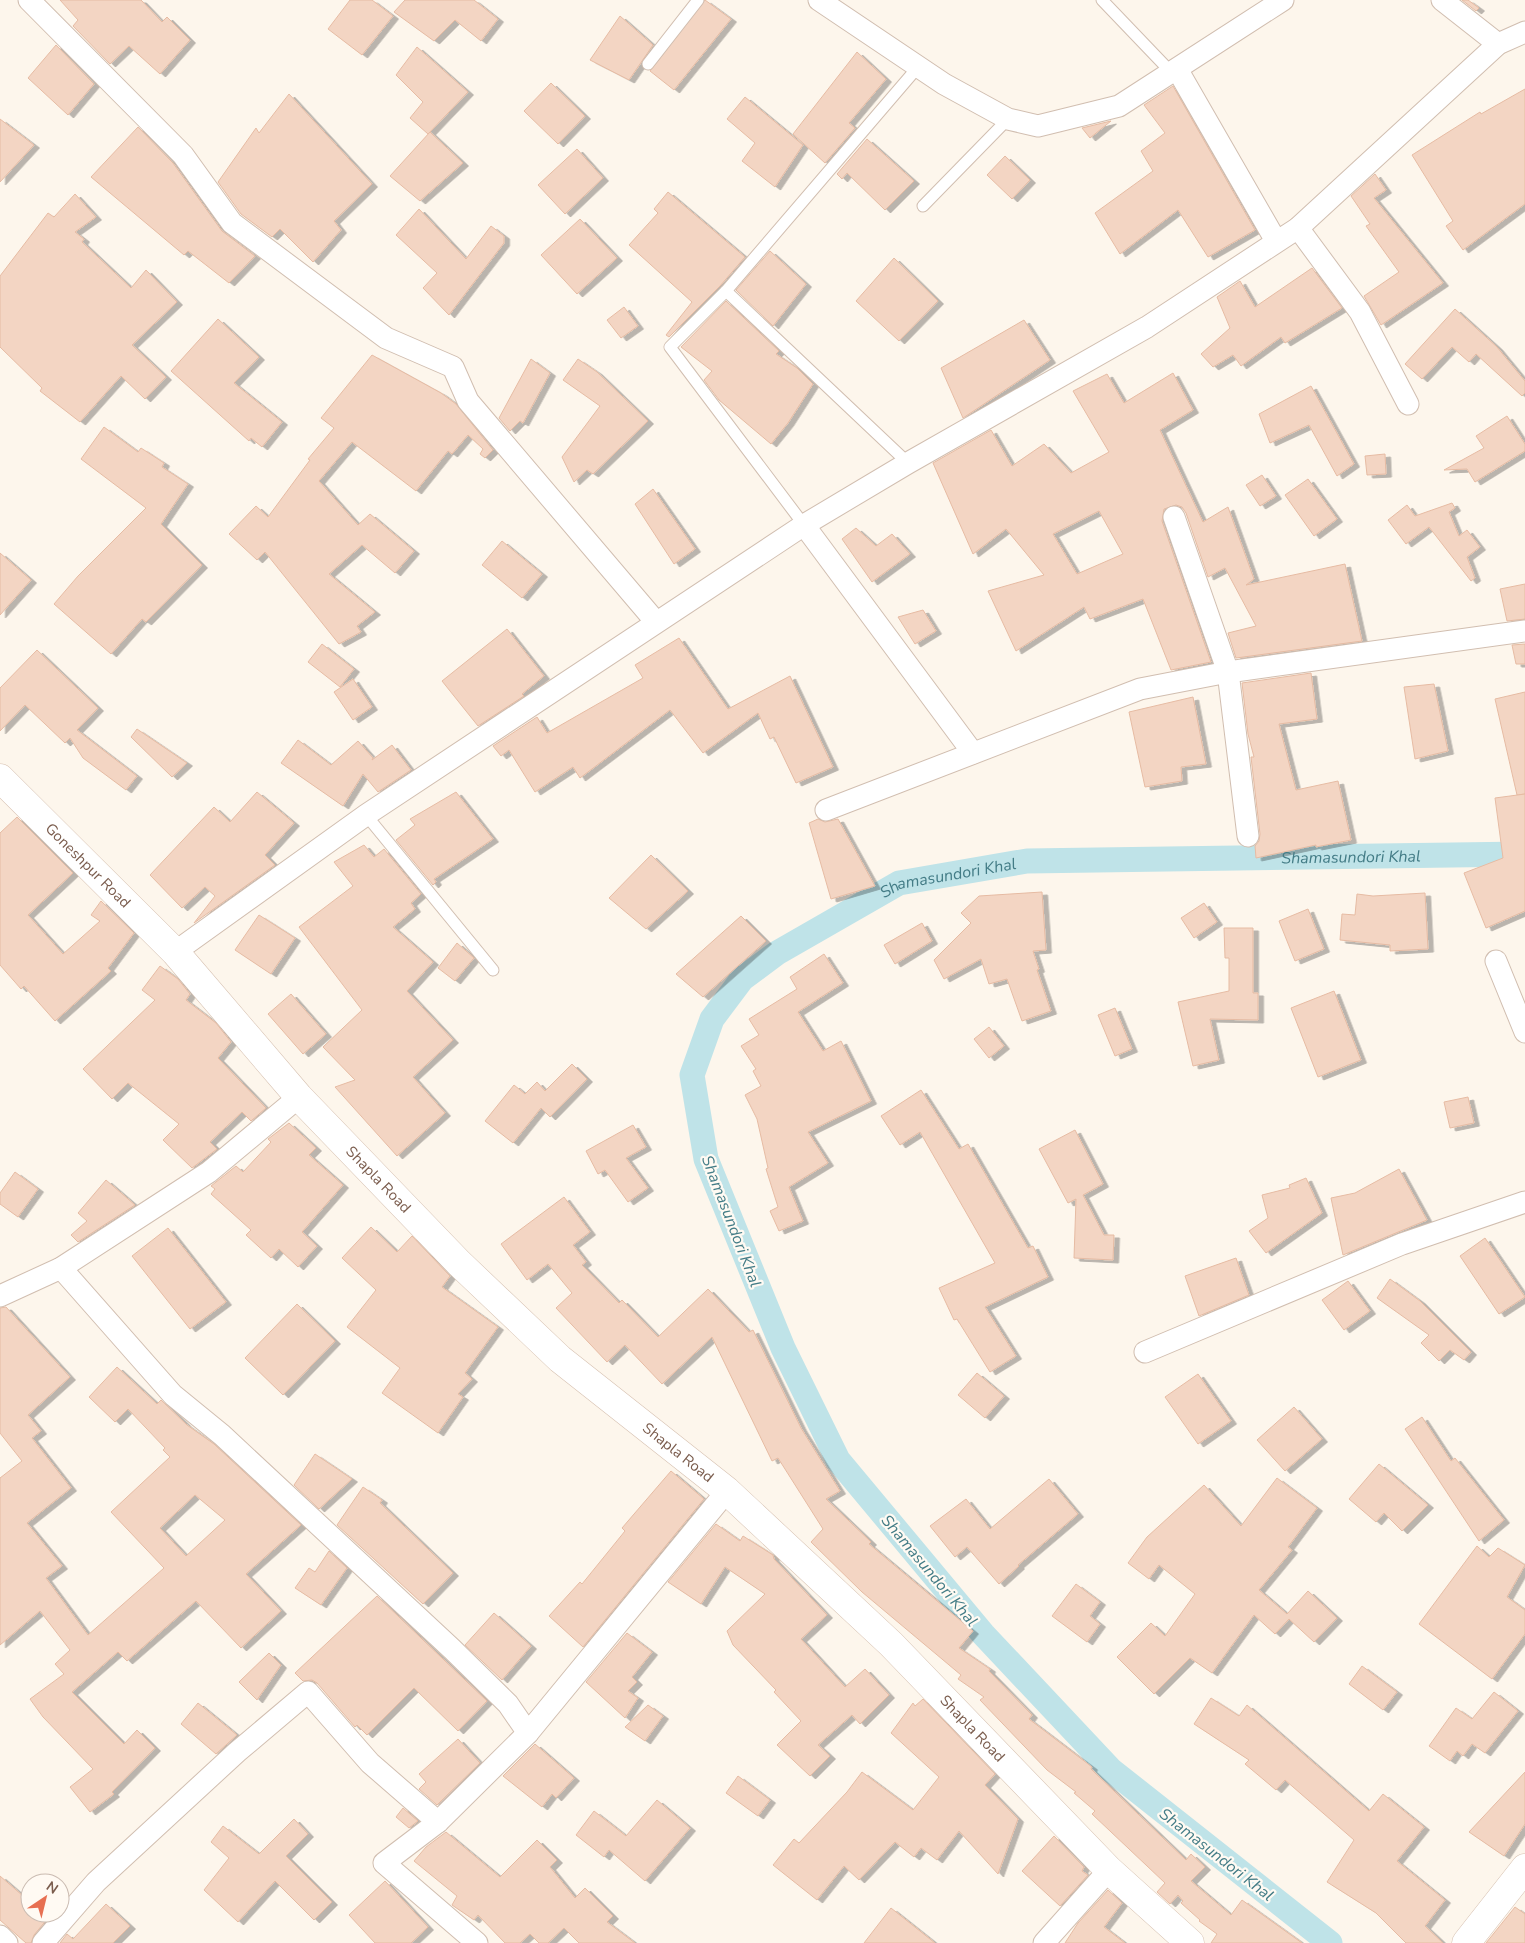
<svg xmlns="http://www.w3.org/2000/svg" width="1525" height="1943" font-family="'Nunito Sans',sans-serif">
  <style>
    .lines { fill: none; stroke-linecap: round; stroke-linejoin: round }
    .canal { stroke: #bfe3e8; stroke-width: 25 }
    .building { fill: #f3d5c3; stroke: #e6bba3; fill-rule: evenodd; filter: url(#shadow) }
    .lane-casing { stroke: #d1beb0; stroke-width: 13 }
    .street-casing { stroke: #d1beb0; stroke-width: 23 }
    .secondary-casing { stroke: #d6c0b0; stroke-width: 29 }
    .lane { stroke: #fff; stroke-width: 11 }
    .street { stroke: #fff; stroke-width: 21 }
    .secondary { stroke: #fff; stroke-width: 28 }
    .labels { text-anchor: middle; stroke-width: 4.5; stroke-linejoin: round; paint-order: stroke }
    .street-label { font-size: 15px; fill: #7a5c4d; stroke: #fffaf3 }
    .water-label { font-size: 16px; font-style: italic; fill: #437c86; stroke: #fffaf3 }
  </style>
  <defs>
    <filter id="shadow"><feDropShadow dx="5.5" dy="3" stdDeviation="0" flood-color="#0004"/></filter>
  </defs>
  <rect width="100%" height="100%" fill="#fdf6ec"/>
  <g class="lines">
    <!-- canal -->
    <path class="canal" id="s1" d="M1330,1943l-219,-173 -128,-136 -145,-174 -55,-112 -77,-189 -14,-84 20,-56 30,-40 35,-26 122,-70 128,-22 498,-7"/>
  </g>
  <!-- building -->
  <g class="building">
    <polygon points="60,0 141,0 162,22 167,17 190,40 160,74 129,46 110,64 73,26 78,20"/>
    <polygon points="350,0 372,0 393,16 362,55 328,29"/>
    <polygon points="405,0 474,0 498,19 481,41 455,20 434,41 394,12"/>
    <polygon points="705,0 731,19 674,90 650,71"/>
    <polygon points="1462,0 1468,0 1479,8 1476,11"/>
    <polygon points="620,16 653,45 629,80 590,60"/>
    <polygon points="56,45 94,84 68,115 28,78"/>
    <polygon points="417,47 468,92 428,134 410,118 423,102 396,75"/>
    <polygon points="857,52 886,79 849,123 855,128 825,163 793,134"/>
    <polygon points="551,83 585,116 558,144 524,111"/>
    <polygon points="1173,86 1255,230 1208,257 1178,210 1120,254 1095,213 1153,171 1141,151 1165,133 1144,105"/>
    <polygon points="1525,89 1525,204 1463,250 1446,226 1453,221 1412,155 1480,112 1481,114"/>
    <polygon points="289,94 372,184 334,221 341,230 313,262 280,229 272,237 241,214 218,182 256,128 259,133"/>
    <polygon points="745,97 803,145 775,187 742,161 755,143 727,119"/>
    <polygon points="0,119 34,145 0,182"/>
    <polygon points="1111,121 1090,138 1082,128"/>
    <polygon points="138,127 173,163 222,231 255,256 229,283 188,251 184,255 91,177"/>
    <polygon points="430,132 463,163 420,201 390,176"/>
    <polygon points="867,139 914,181 885,210 847,173 842,179 837,174"/>
    <polygon points="577,149 603,178 565,214 538,185"/>
    <polygon points="1005,156 1030,180 1012,199 987,175"/>
    <polygon points="1375,174 1386,190 1374,198 1443,283 1381,325 1364,296 1399,272 1366,226 1370,224 1351,196"/>
    <polygon points="668,192 745,257 720,286 669,337 666,335 692,302 629,245 658,213 654,209"/>
    <polygon points="75,194 96,217 75,232 84,239 82,242 131,288 146,270 177,302 132,345 166,377 145,399 121,376 80,422 40,391 42,388 0,347 0,276 48,213 54,217"/>
    <polygon points="419,209 466,259 491,226 504,236 504,243 449,315 423,288 437,273 396,235"/>
    <polygon points="580,219 617,258 577,294 541,255"/>
    <polygon points="770,251 806,284 773,326 736,290"/>
    <polygon points="894,258 938,301 899,341 856,301"/>
    <polygon points="1312,268 1342,308 1285,343 1281,337 1241,366 1233,355 1213,367 1201,354 1230,328 1217,297 1240,281 1255,307"/>
    <polygon points="726,301 779,351 776,354 797,368 813,384 788,423 771,444 719,400 704,380 712,371 681,347"/>
    <polygon points="624,307 638,326 621,338 607,320"/>
    <polygon points="1455,309 1497,347 1525,381 1525,393 1522,396 1476,354 1469,362 1452,347 1422,379 1405,364"/>
    <polygon points="218,319 259,357 234,383 282,422 262,447 251,438 249,441 171,371"/>
    <polygon points="1024,320 1050,360 963,418 941,368"/>
    <polygon points="372,355 441,393 456,404 493,450 485,458 480,454 483,449 468,435 452,454 448,451 416,491 352,442 319,481 358,525 370,514 414,551 395,573 362,545 329,574 375,612 357,626 361,632 339,644 265,552 257,560 229,534 256,506 268,517 310,460 308,459 334,428 321,418"/>
    <polygon points="531,359 550,373 523,423 520,421 510,431 499,418"/>
    <polygon points="578,359 597,372 648,421 593,474 587,470 574,482 562,457 600,406 563,380"/>
    <path d="M1173,373l20,37 -33,20 43,92 25,-15 26,72 -8,6 99,-21 17,77 -126,17 -8,-25 28,-7 -31,-58 -17,9 -22,-64 -4,-6 -6,-2 -12,4 -2,12 49,141 -40,8 -28,-71 -53,20 -6,-12 -68,44 -28,-60 56,-16 -38,-46 -33,25 -40,-91 58,-33 21,36 32,-22 27,29 38,-21 -36,-61 34,-17 17,29zM1099,511l24,43 -46,20 -24,-40z"/>
    <polygon points="1311,386 1354,464 1337,476 1309,425 1270,443 1259,414"/>
    <polygon points="1507,416 1525,444 1525,451 1475,482 1467,469 1444,470 1484,448 1476,436"/>
    <polygon points="104,427 138,452 141,448 164,463 162,467 188,484 161,524 202,565 146,622 142,619 111,654 54,604 78,576 146,508 81,459"/>
    <polygon points="1385,454 1386,474 1367,475 1365,456"/>
    <polygon points="1262,475 1276,496 1260,506 1246,485"/>
    <polygon points="1308,479 1337,519 1314,536 1285,495"/>
    <polygon points="653,489 695,549 674,564 635,504"/>
    <polygon points="1452,503 1455,508 1449,512 1459,536 1467,530 1480,547 1467,557 1475,578 1471,581 1429,527 1406,544 1388,520 1407,505 1415,516"/>
    <polygon points="856,528 876,546 892,534 910,554 872,582 842,539"/>
    <polygon points="502,541 542,574 522,598 482,565"/>
    <polygon points="0,553 31,580 0,615"/>
    <polygon points="1525,584 1525,619 1507,621 1500,589"/>
    <polygon points="923,610 936,631 915,644 898,617"/>
    <polygon points="507,629 544,676 522,694 524,696 478,726 442,681"/>
    <polygon points="679,638 728,709 790,676 833,767 796,783 774,737 770,739 758,713 703,753 670,710 580,778 573,767 535,792 509,750 501,756 493,746 537,717 547,733 643,678 635,665"/>
    <polygon points="322,644 354,669 340,687 308,662"/>
    <polygon points="1525,644 1525,664 1516,664 1512,645"/>
    <polygon points="37,650 98,708 77,730 137,776 126,790 83,758 70,738 65,743 25,705 0,731 0,688"/>
    <polygon points="1311,673 1317,719 1279,724 1296,790 1338,781 1351,840 1316,847 1316,845 1256,858 1255,846 1259,841 1260,834 1251,757 1254,757 1248,734 1242,683"/>
    <polygon points="353,679 372,707 353,720 334,692"/>
    <polygon points="1434,684 1448,751 1415,759 1404,687"/>
    <polygon points="1525,692 1525,794 1517,795 1495,699"/>
    <polygon points="1193,697 1206,764 1181,767 1182,781 1145,787 1129,712"/>
    <polygon points="137,729 187,763 172,777 131,737"/>
    <polygon points="298,740 331,765 358,741 373,758 372,760 392,745 411,770 378,792 363,774 343,806 281,763"/>
    <polygon points="257,792 294,823 265,855 275,865 194,923 215,896 205,887 182,908 150,875 214,807 230,822"/>
    <polygon points="456,792 493,839 434,879 436,882 433,885 396,840 415,825 410,819"/>
    <polygon points="1525,794 1525,911 1486,928 1464,873 1503,858 1495,798"/>
    <polygon points="17,817 73,873 28,915 63,954 100,921 91,915 101,901 134,933 108,968 111,971 55,1021 24,986 21,989 0,965 0,833"/>
    <polygon points="818,819 825,822 838,819 875,886 831,899 809,823"/>
    <polygon points="364,845 374,857 384,849 421,894 411,903 415,909 393,927 433,962 407,991 453,1040 413,1077 445,1113 397,1156 335,1087 355,1080 323,1047 362,1010 299,927 353,886 334,862"/>
    <polygon points="651,855 688,891 646,929 609,898"/>
    <polygon points="1042,892 1046,950 1033,951 1039,969 1037,970 1051,1011 1022,1021 1007,979 989,984 981,959 944,979 934,960 971,923 961,913 979,896"/>
    <polygon points="1425,893 1428,949 1390,951 1390,945 1340,940 1342,914 1355,915 1357,894 1373,896"/>
    <polygon points="1204,903 1217,922 1194,938 1181,918"/>
    <polygon points="1308,909 1324,949 1295,961 1279,921"/>
    <polygon points="259,915 295,938 271,974 235,950"/>
    <polygon points="741,916 766,941 703,997 676,974"/>
    <polygon points="922,923 932,941 895,964 884,945"/>
    <polygon points="1224,928 1253,928 1253,993 1258,993 1258,1020 1210,1019 1219,1060 1193,1066 1178,1002 1229,991 1229,958 1225,958"/>
    <polygon points="457,943 474,958 455,981 438,968"/>
    <polygon points="824,954 843,983 798,1012 823,1051 841,1041 871,1101 808,1132 828,1163 789,1187 803,1221 779,1231 770,1211 778,1207 766,1169 768,1168 757,1119 745,1095 761,1086 753,1071 756,1069 741,1046 759,1035 749,1019 797,989 790,977"/>
    <polygon points="160,966 178,979 190,994 186,1000 216,1023 231,1042 218,1058 266,1108 251,1121 242,1112 210,1142 217,1149 192,1168 163,1140 179,1124 128,1083 112,1099 83,1069 155,1000 142,990"/>
    <polygon points="1334,991 1361,1060 1318,1077 1291,1008"/>
    <polygon points="291,994 326,1034 303,1054 268,1014"/>
    <polygon points="1115,1008 1132,1049 1115,1056 1098,1015"/>
    <polygon points="989,1027 1004,1046 989,1058 974,1039"/>
    <polygon points="572,1064 587,1079 550,1117 541,1108 513,1143 485,1121 514,1085 525,1094 537,1082 545,1091"/>
    <polygon points="921,1090 959,1149 968,1144 1028,1248 1033,1246 1048,1277 985,1307 1016,1356 990,1372 957,1319 954,1320 939,1288 995,1263 920,1132 900,1145 881,1116"/>
    <polygon points="1468,1097 1474,1123 1450,1128 1444,1102"/>
    <polygon points="289,1123 316,1148 309,1155 343,1185 302,1232 317,1246 298,1267 279,1249 271,1258 246,1235 251,1230 211,1194 215,1189 211,1186 236,1166 243,1172 271,1142 268,1139"/>
    <polygon points="633,1125 646,1147 626,1158 648,1188 628,1202 605,1170 598,1174 586,1151"/>
    <polygon points="1075,1130 1103,1184 1083,1195 1104,1235 1114,1235 1113,1260 1074,1258 1076,1199 1068,1203 1039,1149"/>
    <polygon points="1399,1169 1427,1220 1343,1255 1331,1198 1355,1193"/>
    <polygon points="15,1172 38,1189 18,1217 0,1204 0,1193"/>
    <polygon points="1306,1178 1322,1213 1266,1253 1249,1231 1268,1218 1262,1195 1290,1188 1289,1185"/>
    <polygon points="106,1180 135,1205 78,1242 71,1235 87,1221 78,1213"/>
    <polygon points="564,1197 590,1232 573,1245 586,1262 582,1265 619,1303 622,1300 658,1337 708,1289 749,1332 753,1330 801,1428 840,1491 826,1499 871,1542 869,1544 973,1631 959,1648 990,1669 989,1671 1032,1715 1029,1719 1092,1767 1091,1769 1186,1860 1191,1854 1205,1867 1191,1881 1231,1915 1242,1900 1302,1943 1211,1943 1217,1934 1199,1921 1200,1920 1181,1903 1183,1901 1178,1895 1170,1904 1157,1892 1165,1883 1092,1814 1095,1811 1074,1793 1076,1792 1047,1770 980,1700 984,1697 958,1679 961,1675 862,1592 811,1542 823,1529 778,1458 772,1461 712,1337 662,1384 625,1345 607,1362 556,1308 572,1293 548,1264 527,1280 501,1244"/>
    <polygon points="371,1227 397,1252 412,1236 450,1276 442,1287 498,1327 465,1373 472,1379 458,1394 463,1397 438,1433 382,1393 400,1368 347,1327 376,1290 342,1258"/>
    <polygon points="168,1228 226,1302 190,1329 132,1256"/>
    <polygon points="1485,1238 1525,1297 1499,1314 1460,1256"/>
    <polygon points="1236,1258 1249,1295 1199,1316 1185,1276"/>
    <polygon points="1390,1279 1420,1301 1471,1352 1464,1360 1450,1350 1439,1361 1421,1343 1429,1335 1377,1298"/>
    <polygon points="1348,1281 1370,1311 1344,1330 1322,1300"/>
    <polygon points="297,1304 335,1341 283,1395 245,1358"/>
    <path d="M6,1307l64,70 -42,38 13,16 -9,7 39,50 -44,35 35,43 -16,12 42,57 76,-67 -53,-56 59,-55 -7,-7 2,-2 -37,-39 -13,13 -26,-25 28,-30 40,37 4,-4 26,25 27,19 87,81 -55,49 35,37 -40,37 -45,-47 -69,60 -9,-9 -46,40 52,52 13,-14 18,18 -43,44 2,2 -24,18 -20,-25 23,-18 -50,-52 -13,-18 34,-25 -9,-10 15,-14 -30,-39 -40,34v-167l22,-17 -22,-28v-125zM195,1495l30,25 -39,36 -26,-28z"/>
    <polygon points="977,1373 1004,1396 985,1418 958,1395"/>
    <polygon points="1198,1374 1231,1421 1198,1444 1165,1397"/>
    <polygon points="1294,1407 1322,1439 1285,1471 1257,1440"/>
    <polygon points="1422,1417 1451,1461 1455,1458 1504,1520 1479,1541 1405,1429"/>
    <polygon points="315,1454 352,1479 319,1509 294,1485"/>
    <polygon points="1379,1464 1428,1505 1402,1531 1384,1513 1376,1522 1349,1499"/>
    <polygon points="671,1471 704,1499 583,1647 549,1616 580,1582 582,1584 625,1531 622,1528"/>
    <polygon points="1277,1478 1317,1508 1288,1547 1292,1550 1259,1590 1287,1614 1308,1591 1337,1618 1314,1642 1289,1619 1275,1634 1254,1615 1212,1673 1190,1658 1154,1694 1117,1657 1151,1623 1165,1636 1195,1594 1159,1565 1149,1579 1128,1563 1147,1537 1204,1485 1241,1526"/>
    <polygon points="1049,1479 1078,1514 1018,1565 1019,1566 999,1584 967,1547 955,1557 930,1526 966,1499 990,1529"/>
    <polygon points="363,1487 382,1500 380,1503 453,1573 423,1604 337,1525"/>
    <polygon points="716,1524 740,1541 743,1536 773,1555 774,1559 827,1615 801,1639 845,1687 865,1669 889,1695 860,1724 852,1715 818,1745 830,1756 810,1776 777,1745 801,1721 774,1692 776,1690 733,1645 727,1631 765,1594 725,1567 701,1604 668,1582"/>
    <polygon points="1477,1546 1489,1557 1498,1548 1525,1565 1507,1597 1525,1610 1525,1634 1492,1679 1419,1624"/>
    <polygon points="329,1551 347,1568 321,1605 295,1588 309,1568 315,1572"/>
    <polygon points="1076,1584 1100,1602 1090,1616 1100,1624 1087,1642 1052,1616"/>
    <polygon points="377,1596 487,1701 458,1731 414,1688 367,1735 357,1725 355,1727 317,1683 312,1680 303,1681 295,1673"/>
    <polygon points="494,1613 531,1646 502,1680 465,1645"/>
    <polygon points="627,1633 652,1652 632,1677 637,1682 628,1691 638,1698 625,1718 586,1682"/>
    <polygon points="269,1653 281,1665 257,1700 239,1682"/>
    <polygon points="1362,1666 1397,1692 1383,1710 1349,1684"/>
    <polygon points="1494,1692 1518,1711 1485,1753 1472,1744 1463,1756 1457,1751 1450,1761 1429,1746 1456,1708 1472,1719"/>
    <polygon points="1211,1698 1239,1716 1247,1705 1369,1811 1383,1794 1424,1827 1397,1861 1445,1900 1425,1926 1443,1943 1406,1943 1376,1913 1327,1882 1354,1840 1285,1780 1276,1790 1245,1764 1249,1760 1194,1724"/>
    <polygon points="923,1699 995,1774 985,1785 1018,1819 998,1874 959,1831 937,1860 921,1848 914,1857 895,1842 859,1880 844,1866 817,1900 773,1865 794,1839 799,1843 847,1792 862,1772 913,1810 939,1777 891,1733 913,1703 915,1706"/>
    <polygon points="198,1703 237,1735 216,1754 181,1724"/>
    <polygon points="648,1705 663,1716 645,1741 625,1727"/>
    <polygon points="458,1739 480,1763 437,1805 419,1789 426,1782 419,1774"/>
    <polygon points="535,1744 574,1778 556,1798 552,1794 542,1807 503,1776"/>
    <polygon points="1525,1772 1525,1824 1504,1856 1469,1832"/>
    <polygon points="738,1776 770,1800 758,1816 726,1793"/>
    <polygon points="657,1800 690,1828 645,1881 609,1850 604,1857 576,1835 594,1811 626,1836"/>
    <polygon points="403,1808 418,1821 409,1828 396,1817"/>
    <polygon points="294,1819 308,1834 286,1856 332,1902 314,1920 275,1881 238,1922 204,1890 229,1858 211,1842 223,1826 259,1854"/>
    <polygon points="446,1832 500,1877 537,1840 557,1860 550,1867 575,1898 585,1888 613,1916 607,1922 635,1943 579,1943 564,1928 548,1943 539,1943 530,1934 520,1943 505,1943 478,1915 474,1920 452,1905 457,1896 414,1861 426,1847"/>
    <polygon points="1054,1836 1084,1867 1082,1871 1088,1875 1060,1906 1022,1871"/>
    <polygon points="0,1876 30,1902 30,1913 43,1913 48,1918 34,1935 31,1943 26,1943 0,1920"/>
    <polygon points="385,1881 428,1927 411,1943 375,1943 349,1915"/>
    <polygon points="1108,1890 1122,1903 1104,1927 1125,1943 1065,1943 1078,1923"/>
    <polygon points="106,1904 130,1926 113,1943 60,1943 67,1934 73,1939"/>
    <polygon points="1515,1907 1525,1914 1525,1943 1486,1943"/>
    <polygon points="891,1908 935,1943 864,1943"/>
  </g>
  <g class="lines">
    <defs>
      <g id="lane">
        <polyline points="1102,0 1170,71"/>
        <polyline points="648,64 698,0"/>
        <polyline points="923,206 1008,119"/>
        <polyline points="726,291 908,463"/>
        <polyline points="804,525 670,347 726,291 918,67"/>
        <polyline points="366,815 493,970"/>
      </g>
      <g id="street">
        <polyline points="29,0 183,155 232,223 386,338 453,367 468,401 656,622"/>
        <polyline points="819,0 944,84 1008,119 1038,126 1119,106 1283,0"/>
        <polyline points="1442,0 1498,44"/>
        <polyline points="1177,69 1276,241"/>
        <polyline points="1298,228 1360,312 1408,404"/>
        <polyline points="1174,517 1228,672 1248,836"/>
        <polyline points="804,525 973,753"/>
        <polyline points="826,810 1140,689 1228,672 1525,631"/>
        <polyline points="175,952 366,815 804,525 908,463 1147,327 1298,228 1498,44 1525,32"/>
        <polyline points="1496,961 1525,1032"/>
        <polyline points="61,1268 173,1395 222,1435 452,1649 508,1704 528,1733"/>
        <polyline points="0,1296 61,1268 209,1172 299,1097"/>
        <polyline points="1145,1352 1402,1244 1525,1202"/>
        <polyline points="438,1822 528,1733 727,1491"/>
        <polyline points="0,1936 7,1943"/>
        <polyline points="43,1943 96,1882 237,1752 308,1692 370,1763 438,1822 384,1863 477,1943"/>
        <polyline points="1044,1943 1109,1870"/>
      </g>
      <g id="secondary">
        <path id="s2" d="M0,778l175,174 124,145 160,166 101,96 167,132 164,153 218,226 81,73"/>
        <polyline points="1466,1943 1525,1868"/>
      </g>
    </defs>
    <!-- lane casing -->
    <use href="#lane" class="lane-casing"/>
    <!-- street casing -->
    <use href="#street" class="street-casing"/>
    <!-- secondary casing -->
    <use href="#secondary" class="secondary-casing"/>
    <!-- lane -->
    <use href="#lane" class="lane"/>
    <!-- street -->
    <use href="#street" class="street"/>
    <!-- secondary -->
    <use href="#secondary" class="secondary"/>
  </g>
  <g class="labels">
    <!-- street labels -->
    <g class="street-label">
      <text dy="5" stroke="none"><textPath href="#s2" startOffset="124">Goneshpur Road</textPath></text>
      <text dy="5" stroke="none"><textPath href="#s2" startOffset="552">Shapla Road</textPath></text>
      <text dy="5" stroke="none"><textPath href="#s2" startOffset="958">Shapla Road</textPath></text>
      <text dy="5" stroke="none"><textPath href="#s2" startOffset="1362">Shapla Road</textPath></text>
    </g>
    <!-- water labels -->
    <g class="water-label">
      <text dy="6" stroke="none"><textPath href="#s1" startOffset="1854">Shamasundori Khal</textPath></text>
      <text dy="6" stroke="none"><textPath href="#s1" startOffset="1449">Shamasundori Khal</textPath></text>
      <text transform="translate(732 1221) rotate(69)" y="6">Shamasundori Khal</text>
      <text transform="translate(930 1570) rotate(50)" y="6">Shamasundori Khal</text>
      <text transform="translate(1217 1854) rotate(38)" y="6">Shamasundori Khal</text>
    </g>
  </g>
  <!-- north arrow -->
  <g transform="translate(45 1898) rotate(35)"><circle r="24" fill="#fffaf3" stroke="#cabbb1"/>
  <path d="M0-4L9 19L0 12L-9 19Z" fill="#e76f51"/>
  <text y="-8" font-size="14" font-weight="bold" text-anchor="middle" fill="#7a5c4d">N</text>
  </g>
</svg>
